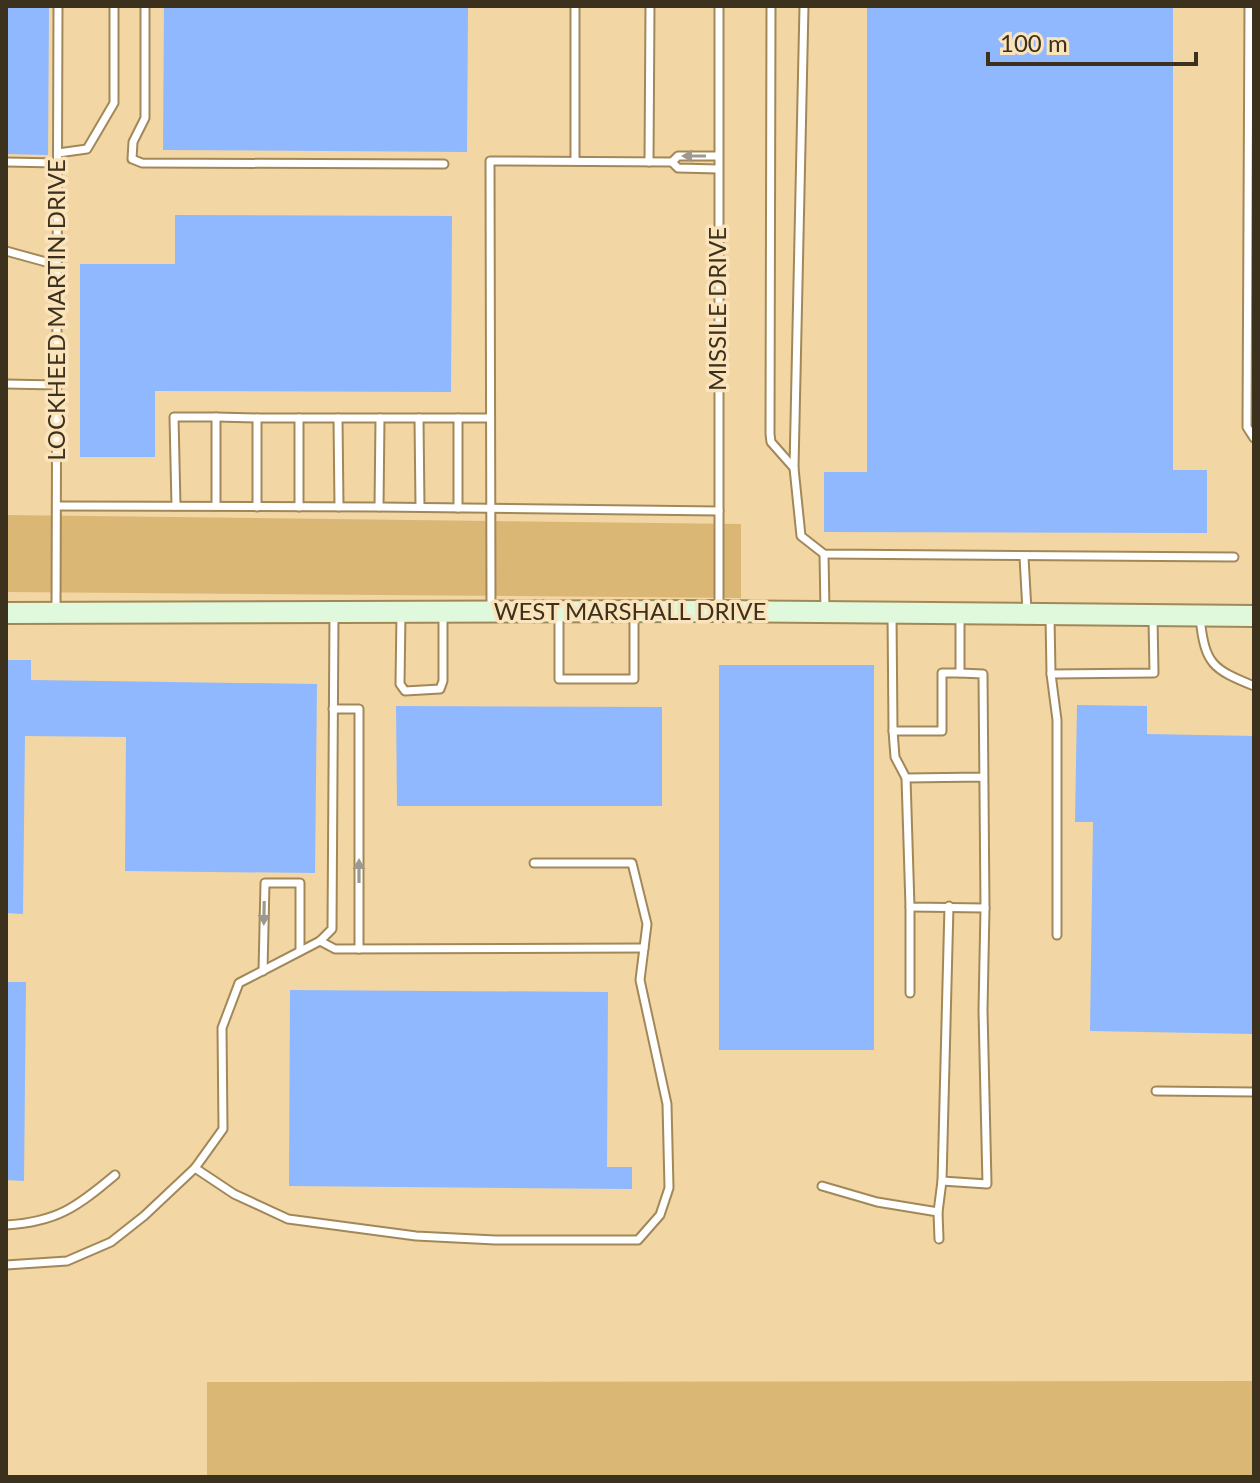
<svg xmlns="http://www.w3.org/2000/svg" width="1260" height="1483" font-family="Lato,sans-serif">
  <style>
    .green { fill: #dbb776 }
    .building { fill: #8fb8ff }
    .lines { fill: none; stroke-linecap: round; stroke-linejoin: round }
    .lane-casing { stroke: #a28859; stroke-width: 11 }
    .secondary-casing { stroke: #a28859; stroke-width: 24 }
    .lane { stroke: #fff; stroke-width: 7 }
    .secondary { stroke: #e0f9dc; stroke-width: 20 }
    .oneway { fill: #9e988e }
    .labels { text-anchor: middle; stroke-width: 7; stroke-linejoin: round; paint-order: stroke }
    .street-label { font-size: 24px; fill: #3c311d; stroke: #fbe4bc }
  </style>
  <rect width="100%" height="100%" fill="#f2d6a4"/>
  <!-- green -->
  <g class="green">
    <polygon points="6,515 741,524 741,598 6,592"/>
    <polygon points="1254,1381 1254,1477 207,1477 207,1382"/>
  </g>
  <!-- building -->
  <g class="building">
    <polygon points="6,6 49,6 48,155 6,154"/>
    <polygon points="164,6 468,6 467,152 163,150"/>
    <polygon points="867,6 1173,6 1173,470 1207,470 1207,533 824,532 824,472 867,472"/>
    <polygon points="175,215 452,216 451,392 155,391 155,457 80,457 80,264 175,264"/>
    <polygon points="6,660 31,660 31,680 317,684 315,873 125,871 126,737 25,736 23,914 6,913"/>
    <rect x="719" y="665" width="155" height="385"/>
    <polygon points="1077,705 1147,706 1147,734 1254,736 1254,1034 1090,1031 1093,822 1075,822"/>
    <polygon points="396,706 662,707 662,806 397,806"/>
    <polygon points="6,982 26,982 24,1181 6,1180"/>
    <polygon points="290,990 608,992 607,1167 632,1167 632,1189 289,1186"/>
  </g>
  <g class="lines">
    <defs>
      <g id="lane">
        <polyline points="145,6 145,118 133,142 132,159 142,163 444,164"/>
        <polyline points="771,6 770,434 771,442 794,468"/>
        <polyline points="804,6 794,468 801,536 824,554 1234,557"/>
        <polyline points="1249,6 1247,427 1254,438"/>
        <polyline points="58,153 87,149 114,103 114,6"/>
        <polyline points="575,161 575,6"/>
        <polyline points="6,162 58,163"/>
        <polyline points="649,162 650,6"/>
        <polyline points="672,162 678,156 718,156"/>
        <polyline points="6,251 57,265"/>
        <polyline points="6,384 57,385"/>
        <polyline points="216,417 257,418"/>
        <polyline points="299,418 299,507"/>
        <polyline points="338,418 339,507"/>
        <polyline points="419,418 420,507"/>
        <polyline points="57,506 379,507 719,511"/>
        <polyline points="176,506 174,417 216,417 216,506"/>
        <polyline points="257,507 257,418 490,418"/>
        <polyline points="379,507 380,418"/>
        <polyline points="458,508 458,418"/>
        <polyline points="824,554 825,611"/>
        <polyline points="1024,557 1027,611"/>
        <polyline points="491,609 490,161 672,162 678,168 718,169"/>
        <polyline points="719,609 719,6"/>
        <polyline points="56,611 58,6"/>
        <polyline points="892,613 893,731 942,731 942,673 960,673"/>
        <polyline points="401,614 400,684 405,691 440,689 443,681 443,615"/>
        <polyline points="559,615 559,679 634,679 634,615"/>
        <polyline points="960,616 960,673 983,674 985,908 910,907 906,778 983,777"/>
        <polyline points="1050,616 1051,674 1154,673 1153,618"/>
        <path d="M1200,618c5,46 12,51 54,68"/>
        <polyline points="1051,674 1057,720 1057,935"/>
        <polyline points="333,709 359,709 359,949"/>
        <polyline points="893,731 895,757 906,778"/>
        <polyline points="949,906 942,1181 987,1184 983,1010 985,908"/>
        <polyline points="910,907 910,993"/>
        <polyline points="320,941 335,949 644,948"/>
        <polyline points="263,971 265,883 300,883 300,951"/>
        <polyline points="1156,1091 1254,1092"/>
        <polyline points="195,1168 234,1194 288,1219 416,1236 495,1240 638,1240 660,1215 669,1188 667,1104 640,980 647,924 632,863 534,863"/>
        <polyline points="822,1186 877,1202 938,1212"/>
        <path d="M6,1225c51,-3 71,-18 109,-50"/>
        <polyline points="939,1239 938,1212 942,1181"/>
        <polyline points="6,1265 67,1261 111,1242 144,1216 195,1168 223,1129 222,1028 239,983 320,941 332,929 334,614"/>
      </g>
      <polyline id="secondary" points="6,613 719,611 1254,616"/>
    </defs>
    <!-- lane casing -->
    <use href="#lane" class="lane-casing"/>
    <!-- secondary casing -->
    <use href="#secondary" class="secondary-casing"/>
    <!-- lane -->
    <use href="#lane" class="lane"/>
    <!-- secondary -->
    <use href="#secondary" class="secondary"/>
  </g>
  <!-- one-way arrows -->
  <defs><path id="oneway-solid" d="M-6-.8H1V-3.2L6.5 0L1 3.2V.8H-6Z" transform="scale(2)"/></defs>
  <g class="oneway">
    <use href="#oneway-solid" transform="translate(694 156) rotate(-180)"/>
    <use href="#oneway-solid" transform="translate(359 871) rotate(-90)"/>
    <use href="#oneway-solid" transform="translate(264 913) rotate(91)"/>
  </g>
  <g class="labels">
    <!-- street labels -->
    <g class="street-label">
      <text transform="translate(718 309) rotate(-90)" y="8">MISSILE DRIVE</text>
      <text transform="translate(57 310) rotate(-90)" y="8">LOCKHEED MARTIN DRIVE</text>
      <text x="630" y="620">WEST MARSHALL DRIVE</text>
    </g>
  </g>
  <!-- border -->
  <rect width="1260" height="1483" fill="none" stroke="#3c311d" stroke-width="16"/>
  <!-- scale -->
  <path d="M988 52v12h208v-12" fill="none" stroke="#3c311d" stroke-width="4"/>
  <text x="1000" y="52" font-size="24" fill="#3c311d" stroke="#fbe4bc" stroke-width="6" paint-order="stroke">100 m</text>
</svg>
